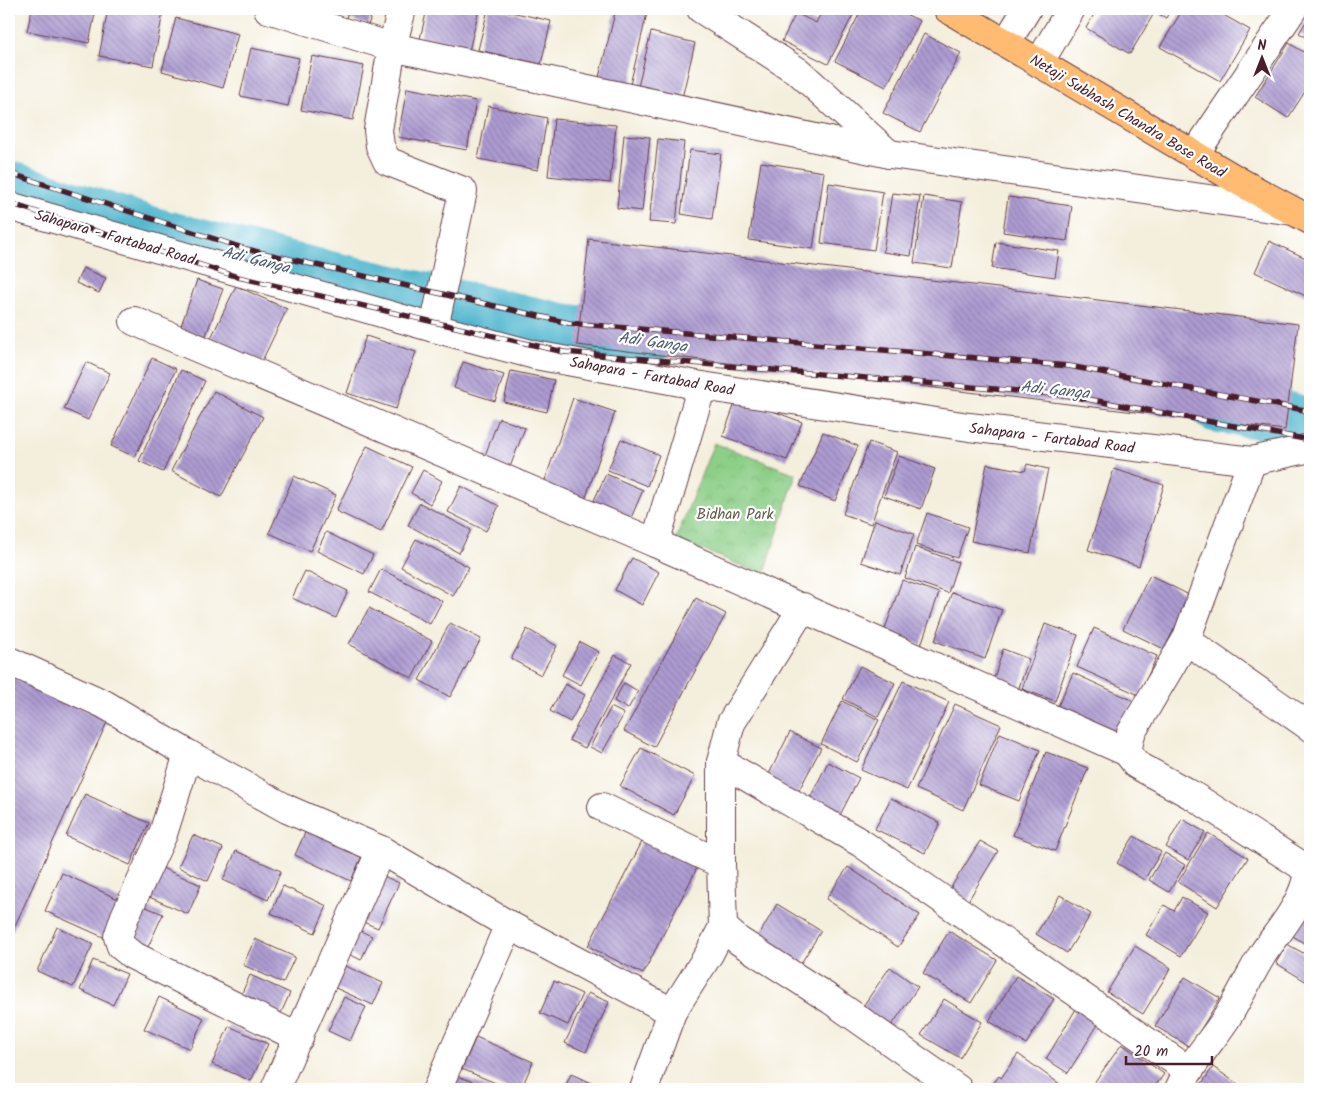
<svg xmlns="http://www.w3.org/2000/svg" width="1319" height="1098" font-family="Kalam,sans-serif">
  <style>
    .park { fill: url(#park-crowns); stroke: #6b7759 }
    .lines { fill: none; stroke-linecap: round; stroke-linejoin: round }
    .river { stroke: #50b7cf; stroke-width: 51 }
    .building { fill: url(#building-back-hatch) }
    .minor-casing { stroke: #643e46; stroke-width: 30 }
    .primary-casing { stroke: #643e46; stroke-width: 30 }
    .minor { stroke: #fff; stroke-width: 28 }
    .primary { stroke: #ffbb71; stroke-width: 28 }
    .rail-casing { stroke: #4a1f2b; stroke-width: 5.5 }
    .rail { stroke: #fff; stroke-width: 4; stroke-dasharray: 11; stroke-linecap: butt }
    .labels { text-anchor: middle; stroke-width: 4.5; stroke-linejoin: round; paint-order: stroke }
    .street-label { font-size: 15px; fill: #4a1f2b; stroke: #fff }
    .park-label { font-size: 15px; fill: #615d4b; stroke: #fff }
    .water-label { font-size: 16px; font-style: italic; fill: #4c5c6d; stroke: #fff }
  </style>
  <defs>
    <pattern id="park-crowns" width="20" height="18" patternUnits="userSpaceOnUse" patternTransform="scale(1.25)"><rect width="20" height="18" fill="#8ccf87"/><path d="M2 6a3 3 0 1 1 6 0M12 15a3 3 0 1 1 6 0" fill="none" stroke="#7ab175"/></pattern>
    <pattern id="building-back-hatch" width="6" height="6" patternUnits="userSpaceOnUse" patternTransform="scale(1.25)"><rect width="6" height="6" fill="#ad9bd2"/><path d="M-1 5l2 2M0 0l6 6M5-1l2 2" fill="none" stroke="#8f7eab"/></pattern>
  </defs>
  <rect width="100%" height="100%" fill="#fff"/>
  <filter id="ink" filterUnits="userSpaceOnUse"><feTurbulence type="fractalNoise" baseFrequency=".02" numOctaves="2"/><feDisplacementMap in="SourceGraphic" scale="10" xChannelSelector="R" yChannelSelector="G"/><feConvolveMatrix kernelMatrix="1 2 1 2 8 2 1 2 1" color-interpolation-filters="sRGB"/></filter>
  <filter id="wash" filterUnits="userSpaceOnUse"><feTurbulence type="fractalNoise" baseFrequency=".0096" numOctaves="4" result="noise"/><feDisplacementMap in="SourceGraphic" scale="20" xChannelSelector="R" yChannelSelector="G"/><feGaussianBlur stdDeviation="1.12" result="paint"/><feColorMatrix in="noise" values="0 0 0 0 0 0 0 0 0 0 0 0 0 0 0 0 0 1.4 0 .05"/><feComposite in="paint" operator="in"/></filter>
  <g filter="url(#wash)">
    <rect width="100%" height="100%" fill="#f4eedc"/>
    <!-- park -->
    <polygon class="park" points="714,443 796,474 764,575 676,539"/>
    <g class="lines">
      <!-- river -->
      <g class="river">
        <polyline points="9,186 155,233 287,267 559,328 649,340"/>
        <polyline points="1216,407 1290,418 1310,424"/>
      </g>
    </g>
    <g id="blocks">
      <!-- building -->
      <g class="building">
        <polygon points="9,9 14,9 9,25"/>
        <polygon points="32,9 96,9 89,43 27,31"/>
        <polygon points="108,9 147,9 163,12 153,66 99,56"/>
        <polygon points="314,9 341,9 337,20 313,13"/>
        <polygon points="349,9 374,9 368,25 346,18"/>
        <polygon points="427,9 479,9 469,51 420,39"/>
        <polygon points="488,9 498,9 551,21 541,64 478,50"/>
        <polygon points="616,9 648,9 629,89 598,81"/>
        <polygon points="760,9 776,9 771,16"/>
        <polygon points="823,9 856,9 828,64 782,41 796,13 816,23"/>
        <polygon points="862,9 895,9 920,21 886,87 835,61"/>
        <polygon points="1097,9 1142,9 1153,15 1130,54 1086,28"/>
        <polygon points="1151,9 1171,9 1166,18"/>
        <polygon points="1183,9 1213,9 1250,30 1220,81 1160,47"/>
        <polygon points="1310,15 1310,40 1299,33"/>
        <polygon points="176,18 238,34 223,88 162,71"/>
        <polygon points="651,32 695,43 682,98 638,87"/>
        <polygon points="924,34 961,53 920,132 883,113"/>
        <polygon points="1289,43 1310,56 1310,84 1288,118 1255,97"/>
        <polygon points="251,48 299,58 288,106 240,96"/>
        <polygon points="312,56 364,66 353,120 301,110"/>
        <polygon points="407,88 476,101 467,150 398,137"/>
        <polygon points="488,106 547,118 538,170 478,159"/>
        <polygon points="554,119 616,125 610,183 548,176"/>
        <polygon points="624,135 650,137 642,211 617,208"/>
        <polygon points="658,139 684,142 676,224 649,222"/>
        <polygon points="690,150 721,154 712,219 681,214"/>
        <polygon points="761,162 824,172 813,249 749,240"/>
        <polygon points="829,183 883,192 874,250 821,243"/>
        <polygon points="892,193 920,196 911,256 883,252"/>
        <polygon points="924,196 962,202 952,268 914,263"/>
        <polygon points="1008,197 1072,206 1067,241 1003,232"/>
        <polygon points="589,239 1298,324 1285,430 577,345"/>
        <polygon points="1269,241 1310,260 1310,298 1255,272"/>
        <polygon points="996,242 1059,251 1055,277 992,268"/>
        <polygon points="83,268 106,278 99,293 76,283"/>
        <polygon points="197,280 223,289 202,346 177,337"/>
        <polygon points="236,286 287,309 261,363 210,340"/>
        <polygon points="366,336 416,352 396,409 347,393"/>
        <polygon points="152,358 176,369 135,457 111,446"/>
        <polygon points="86,362 110,373 88,420 64,409"/>
        <polygon points="463,362 504,375 495,401 454,388"/>
        <polygon points="181,370 205,381 163,472 139,461"/>
        <polygon points="511,371 554,380 547,412 504,402"/>
        <polygon points="214,391 263,417 221,497 171,471"/>
        <polygon points="573,398 615,412 584,503 542,489"/>
        <polygon points="737,398 802,422 787,460 723,436"/>
        <polygon points="499,418 525,428 507,475 481,466"/>
        <polygon points="823,432 858,446 835,501 800,486"/>
        <polygon points="621,439 659,455 647,486 608,470"/>
        <polygon points="869,442 897,452 871,524 843,514"/>
        <polygon points="367,446 412,467 381,532 336,511"/>
        <polygon points="899,456 935,469 921,509 884,496"/>
        <polygon points="987,464 1025,471 1027,464 1048,469 1030,553 971,541"/>
        <polygon points="1114,469 1164,485 1139,566 1088,550"/>
        <polygon points="423,470 442,481 430,504 411,493"/>
        <polygon points="606,474 643,490 628,525 590,509"/>
        <polygon points="294,476 336,495 310,551 269,533"/>
        <polygon points="461,486 499,506 486,531 448,512"/>
        <polygon points="420,503 471,530 459,553 408,525"/>
        <polygon points="927,513 968,527 957,558 916,545"/>
        <polygon points="875,520 914,534 900,575 861,562"/>
        <polygon points="326,532 373,555 364,574 317,551"/>
        <polygon points="416,539 469,567 453,596 401,567"/>
        <polygon points="915,547 958,562 948,593 905,578"/>
        <polygon points="632,558 659,572 642,605 615,590"/>
        <polygon points="381,569 442,601 430,624 369,592"/>
        <polygon points="305,571 348,591 336,618 292,598"/>
        <polygon points="1150,575 1191,596 1164,649 1123,629"/>
        <polygon points="902,580 939,593 921,645 884,632"/>
        <polygon points="952,592 1002,610 985,659 935,641"/>
        <polygon points="696,598 726,614 654,747 624,731"/>
        <polygon points="369,608 432,641 412,678 349,644"/>
        <polygon points="450,623 481,639 450,697 419,680"/>
        <polygon points="1045,624 1078,635 1055,701 1022,689"/>
        <polygon points="1094,628 1157,656 1139,695 1077,667"/>
        <polygon points="527,629 557,646 541,675 511,659"/>
        <polygon points="580,642 599,652 581,685 562,675"/>
        <polygon points="1003,649 1029,659 1017,693 992,685"/>
        <polygon points="615,655 631,663 585,748 569,740"/>
        <polygon points="860,666 895,683 878,717 843,699"/>
        <polygon points="1073,673 1134,701 1118,736 1057,708"/>
        <polygon points="9,676 108,720 9,939"/>
        <polygon points="903,681 949,702 907,790 861,770"/>
        <polygon points="624,683 638,691 628,709 614,701"/>
        <polygon points="565,684 585,695 570,722 550,711"/>
        <polygon points="842,701 879,720 857,762 821,744"/>
        <polygon points="955,704 1001,725 963,810 916,789"/>
        <polygon points="611,707 624,714 602,753 590,747"/>
        <polygon points="790,732 821,748 796,796 766,780"/>
        <polygon points="1000,733 1040,750 1019,801 979,785"/>
        <polygon points="641,748 695,776 674,815 620,786"/>
        <polygon points="1046,752 1088,768 1055,851 1013,835"/>
        <polygon points="828,762 859,778 839,817 808,802"/>
        <polygon points="85,794 149,823 130,865 66,836"/>
        <polygon points="891,798 940,823 925,853 875,829"/>
        <polygon points="1182,819 1205,832 1188,860 1166,847"/>
        <polygon points="308,826 364,851 351,881 295,855"/>
        <polygon points="1208,833 1248,858 1217,907 1178,882"/>
        <polygon points="193,835 223,848 208,881 178,867"/>
        <polygon points="1134,836 1161,852 1144,880 1117,863"/>
        <polygon points="643,840 697,868 643,974 588,946"/>
        <polygon points="980,841 998,851 968,901 950,889"/>
        <polygon points="236,851 281,871 268,900 223,880"/>
        <polygon points="1165,853 1185,865 1169,892 1149,880"/>
        <polygon points="160,867 201,885 188,914 147,896"/>
        <polygon points="848,867 920,915 898,947 826,899"/>
        <polygon points="62,873 120,900 103,937 45,911"/>
        <polygon points="379,874 399,883 378,928 358,920"/>
        <polygon points="283,886 327,906 315,933 271,913"/>
        <polygon points="1060,895 1091,914 1067,953 1036,934"/>
        <polygon points="1182,897 1208,912 1181,956 1146,935 1164,905 1174,911"/>
        <polygon points="139,904 163,914 147,949 124,939"/>
        <polygon points="777,904 821,931 798,968 755,942"/>
        <polygon points="1310,907 1310,984 1276,963 1287,944 1305,954 1309,946 1293,936"/>
        <polygon points="57,927 93,944 73,987 37,971"/>
        <polygon points="351,927 372,936 361,960 341,950"/>
        <polygon points="949,931 997,960 971,1003 923,973"/>
        <polygon points="255,939 295,957 283,983 243,965"/>
        <polygon points="1135,946 1171,968 1143,1014 1107,992"/>
        <polygon points="93,960 127,974 113,1005 80,990"/>
        <polygon points="339,963 383,983 373,1005 329,985"/>
        <polygon points="890,967 918,987 890,1028 861,1009"/>
        <polygon points="250,975 290,993 277,1022 237,1004"/>
        <polygon points="1016,976 1054,999 1026,1044 989,1021"/>
        <polygon points="1185,977 1220,998 1190,1047 1155,1026"/>
        <polygon points="554,981 582,994 568,1025 540,1013"/>
        <polygon points="588,993 609,1002 586,1052 565,1043"/>
        <polygon points="159,997 204,1018 190,1049 144,1029"/>
        <polygon points="344,997 366,1007 350,1041 328,1031"/>
        <polygon points="944,999 982,1022 960,1058 921,1035"/>
        <polygon points="1076,1009 1099,1023 1068,1073 1046,1059"/>
        <polygon points="229,1026 268,1044 251,1081 212,1064"/>
        <polygon points="476,1037 533,1062 521,1089 510,1089 462,1069"/>
        <polygon points="1122,1044 1164,1074 1153,1089 1100,1089 1093,1084"/>
        <polygon points="1018,1054 1061,1085 1058,1089 989,1089 999,1076 1001,1078"/>
        <polygon points="1213,1067 1245,1089 1198,1089"/>
        <polygon points="571,1074 606,1089 564,1089"/>
        <polygon points="457,1076 493,1089 452,1089"/>
      </g>
    </g>
  </g>
  <g filter="url(#ink)">
    <use href="#blocks" fill-opacity="0" stroke="#643e46" stroke-width="1"/>
    <g class="lines">
      <defs>
        <g id="minor">
          <polyline points="268,9 392,47 890,154 1293,211"/>
          <polyline points="402,9 392,47 378,130 380,146 387,161 463,191 434,328"/>
          <polyline points="701,9 799,72 889,154"/>
          <polyline points="1006,43 1027,9"/>
          <polyline points="1039,63 1071,9"/>
          <polyline points="1194,155 1293,9"/>
          <polyline points="9,206 434,328 535,355 702,386 969,427 1252,461 1310,448"/>
          <polyline points="134,321 655,543"/>
          <polyline points="702,386 655,543 1127,752"/>
          <polyline points="1186,640 1310,727"/>
          <polyline points="9,661 104,704 188,754 287,809 381,850 509,925 672,1012 709,954 723,927 721,864 602,807"/>
          <polyline points="188,754 163,834 125,916 118,937 121,946 132,955 299,1038"/>
          <polyline points="721,762 861,843 1188,1070"/>
          <polyline points="721,864 721,762 731,723 803,607"/>
          <polyline points="723,927 739,941 831,1000 958,1089"/>
          <polyline points="275,1089 381,850"/>
          <polyline points="437,1089 509,925"/>
          <polyline points="644,1089 672,1012"/>
          <path d="M1179,1089c12,-26 31,-46 47,-70 14,-22 24,-45 38,-67 17,-24 40,-50 44,-80l-9,-8 -104,-67 -58,-32 -10,-13 4,-19 55,-93 66,-179"/>
        </g>
        <polyline id="primary" points="948,9 1242,183 1310,220"/>
      </defs>
      <!-- minor casing -->
      <use href="#minor" class="minor-casing"/>
      <!-- primary casing -->
      <use href="#primary" class="primary-casing"/>
      <!-- minor -->
      <use href="#minor" class="minor"/>
      <!-- primary -->
      <use href="#primary" class="primary"/>
      <defs>
        <g id="rail">
          <polyline points="9,173 246,249 569,323 1069,366 1310,411"/>
          <polyline points="9,203 238,277 564,352 1065,395 1310,440"/>
        </g>
      </defs>
      <!-- rail casing -->
      <use href="#rail" class="rail-casing"/>
      <!-- rail -->
      <use href="#rail" class="rail"/>
    </g>
  </g>
  <g class="labels">
    <!-- street labels -->
    <g class="street-label">
      <text transform="translate(1128 116) rotate(31)" y="5">Netaji Subhash Chandra Bose Road</text>
      <text transform="translate(115 237) rotate(16)" y="5">Sahapara - Fartabad Road</text>
      <text transform="translate(652 376) rotate(10)" y="5">Sahapara - Fartabad Road</text>
      <text transform="translate(1052 438) rotate(7)" y="5">Sahapara - Fartabad Road</text>
    </g>
    <!-- park labels -->
    <g class="park-label">
      <text x="735" y="519">Bidhan Park</text>
    </g>
    <!-- water labels -->
    <g class="water-label">
      <text transform="translate(256 259) rotate(14)" y="6">Adi Ganga</text>
      <text transform="translate(653 341) rotate(8)" y="6">Adi Ganga</text>
      <text transform="translate(1055 389) rotate(6)" y="6">Adi Ganga</text>
    </g>
  </g>
  <!-- margin -->
  <rect width="1319" height="1098" fill="none" stroke="#fff" stroke-width="30"/>
  <!-- north arrow -->
  <g transform="translate(1262 58)" stroke="#ffffff" stroke-width="4" paint-order="stroke">
  <path d="M0-4L9 19L0 12L-9 19Z" fill="#4a1f2b"/>
  <text y="-8" font-size="14" font-weight="bold" text-anchor="middle" fill="#4a1f2b">N</text>
  </g>
  <!-- scale -->
  <path d="M1126 1056v8h86v-8" fill="none" stroke="#4a1f2b" stroke-width="2.5"/>
  <text x="1134" y="1056" font-size="15" fill="#4a1f2b" stroke="#ffffff" stroke-width="4" paint-order="stroke">20 m</text>
</svg>
